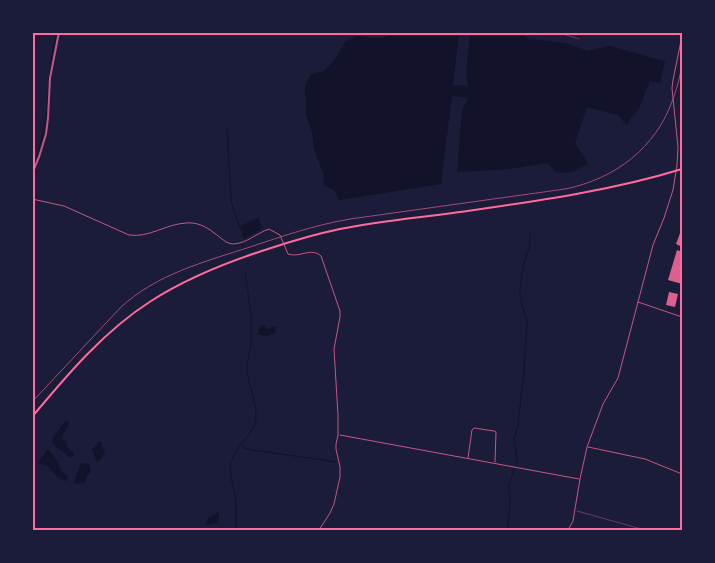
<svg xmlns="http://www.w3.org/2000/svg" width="715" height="563" font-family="'Nunito Sans',sans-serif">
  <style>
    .water { fill: #12122b }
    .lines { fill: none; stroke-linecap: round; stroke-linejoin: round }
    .stream { stroke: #12122b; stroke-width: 1 }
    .building { fill: #dd5f8e }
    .path { stroke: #ff6b9d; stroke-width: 0.5 }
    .service { stroke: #c65784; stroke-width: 0.5 }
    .minor { stroke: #c65784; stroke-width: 1 }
    .tertiary { stroke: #c65784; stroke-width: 2 }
    .primary { stroke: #ff6b9d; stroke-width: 2 }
    .rail { stroke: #a44b75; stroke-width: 1 }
    .neatline { fill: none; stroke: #ff6b9d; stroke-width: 2 }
  </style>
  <rect width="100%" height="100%" fill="#1b1b3a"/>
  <!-- water -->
  <g class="water">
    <path d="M393,32l66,1 -6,52 15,1 -2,-13 4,-40h51l7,6 37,4 23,8 21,-5 56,15 -5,22 -10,-2 -11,27 -13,17 -7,-10 -32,-8 -12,36 13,21 -16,8 -14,1 -11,-10 -38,6 -52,3 5,-61 6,-13 -16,-2 -11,88 -102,16 -5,-10 -10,-4 -1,-13 -9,-24 -2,-17 -6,-17 -1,-30 7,-11 12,-3 12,-13 9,-16 12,-6c13,2 26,6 36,-4z"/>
    <polygon points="257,218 259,219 262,228 245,238 241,226"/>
    <polygon points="262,325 268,329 271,328 273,326 276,327 275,333 267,336 258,334 258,330"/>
    <polygon points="65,421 69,422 69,425 61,438 66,442 67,447 74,453 74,455 70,458 52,443 52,441 55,435"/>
    <polygon points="99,441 102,443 101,446 105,451 102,458 97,462 92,450"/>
    <path d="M48,449c3,4 8,9 10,14 3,7 3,9 10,13l-1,5c-6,-1 -15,-8 -18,-14l-11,-4z"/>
    <polygon points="81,463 89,464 91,472 86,477 86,482 76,484 74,482"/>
    <polygon points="219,512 218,523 205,525 208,518"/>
  </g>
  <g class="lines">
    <!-- stream -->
    <g class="stream">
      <polyline points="227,127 231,200 233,209 245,239"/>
      <path d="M32,168c7,-16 11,-32 14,-49 3,-29 3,-58 11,-87"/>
      <polyline points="242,244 243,247"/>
      <polyline points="241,446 244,448 253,450 336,462"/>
      <polyline points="516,464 517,460 514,440 518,425 524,370 527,321 520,298 520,288 523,267 530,244 530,234"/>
      <path d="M236,530c0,-11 1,-23 -1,-34 -1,-11 -7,-22 -4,-34 4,-15 23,-29 25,-42 1,-17 -7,-33 -9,-49 -1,-10 4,-20 4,-30 2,-23 -3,-46 -6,-69"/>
      <polyline points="509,530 508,523 510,503 509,485 514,468"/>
    </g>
  </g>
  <!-- building -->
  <g class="building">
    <polygon points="682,228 682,247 676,244"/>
    <polygon points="677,250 682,252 682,284 668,280"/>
    <polygon points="669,292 678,294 675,307 666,305"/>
  </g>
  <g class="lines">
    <!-- path -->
    <polyline class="path" points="681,150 682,164"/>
    <!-- service -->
    <g class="service">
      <polyline points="556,32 579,39"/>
      <polyline points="577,511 645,530"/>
    </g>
    <!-- minor -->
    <g class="minor">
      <path d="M32,199l32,7 65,29c20,3 37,-11 57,-12 10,-1 20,3 28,10 7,4 11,11 20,11 13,-1 23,-11 35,-15l11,6 8,19c12,4 23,-7 33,2l19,55v6l-6,32 4,66v20l-2,9v5l4,18v10l-6,27 -4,9 -11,17"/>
      <polyline points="638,302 682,317"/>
      <polyline points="340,435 579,479"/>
      <polyline points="588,447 645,459 682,474"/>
      <polyline points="468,458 472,430 474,428 494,431 496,432 495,462"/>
      <polyline points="568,530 573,521 580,479 587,447 603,404 618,378 653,245 664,218 673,190 677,165 678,147 672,88 673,80 682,36"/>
    </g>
    <!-- tertiary -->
    <polyline class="tertiary" points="32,174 39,157 46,134 48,118 50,78 59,32"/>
    <!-- primary -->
    <path class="primary" d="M32,417c35,-42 72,-86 119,-116 36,-23 76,-39 117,-52 24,-8 48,-15 72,-20 37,-8 75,-11 113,-16 77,-11 154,-21 229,-44"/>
    <!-- rail -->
    <path class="rail" d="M32,402l89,-95c36,-33 83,-45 129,-60 33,-11 65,-22 100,-28l215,-30c50,-10 91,-41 108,-90 4,-11 7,-22 9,-34"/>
  </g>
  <!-- border -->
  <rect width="715" height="563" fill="none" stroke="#1b1b3a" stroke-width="68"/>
  <rect x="34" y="34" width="647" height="495" class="neatline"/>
</svg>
